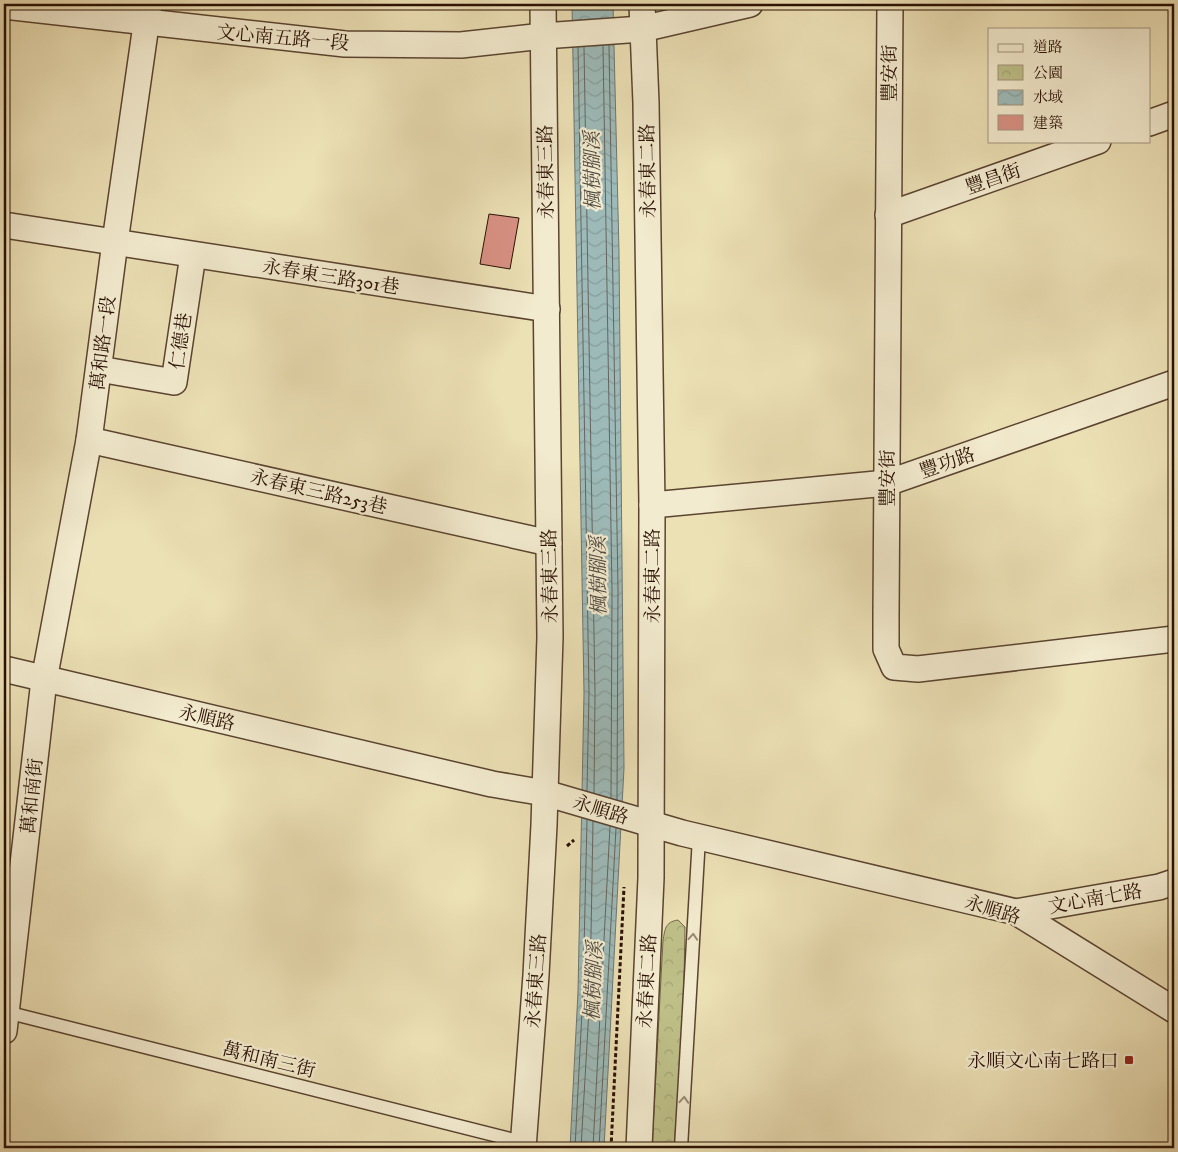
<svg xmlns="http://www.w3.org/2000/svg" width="1178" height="1152" font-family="'IM FELL DW Pica','Noto Serif TC',serif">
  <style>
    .park { fill: url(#park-crowns); stroke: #746846 }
    .water { fill: url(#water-waves); stroke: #6f7670 }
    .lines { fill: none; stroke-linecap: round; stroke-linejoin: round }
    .shore { stroke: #64655e; stroke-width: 1 }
    .building { fill: #d99184; stroke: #2a1004 }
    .service-casing { stroke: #5a4430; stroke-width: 15 }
    .minor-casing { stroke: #5a4430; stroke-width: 28 }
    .path { stroke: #2a1004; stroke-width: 3; stroke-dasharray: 4 2.5; stroke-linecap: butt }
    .service { stroke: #f3ebcf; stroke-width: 12 }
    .minor { stroke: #f3ebcf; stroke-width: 25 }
    .oneway { stroke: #998874 }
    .poi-dot { fill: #8f2418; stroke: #f3ebcf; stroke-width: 2 }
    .labels { text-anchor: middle; stroke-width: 4.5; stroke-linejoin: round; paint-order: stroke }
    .street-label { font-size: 19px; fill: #2a1004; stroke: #f3ebcf }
    .poi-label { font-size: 19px; fill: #2a1004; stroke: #f3ebcf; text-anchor: end }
    .water-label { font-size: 20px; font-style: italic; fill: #524c43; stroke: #f3ebcf }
  </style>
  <defs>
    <pattern id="park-crowns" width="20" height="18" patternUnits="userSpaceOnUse" patternTransform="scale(1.25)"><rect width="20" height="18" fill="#bec088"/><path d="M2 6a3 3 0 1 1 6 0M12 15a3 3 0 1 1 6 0" fill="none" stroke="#a3a474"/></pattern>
    <pattern id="water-waves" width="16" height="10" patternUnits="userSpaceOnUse" patternTransform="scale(1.25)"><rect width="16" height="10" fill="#9dbab8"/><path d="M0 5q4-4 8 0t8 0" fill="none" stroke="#879f9d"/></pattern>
  </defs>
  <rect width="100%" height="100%" fill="#ece0b5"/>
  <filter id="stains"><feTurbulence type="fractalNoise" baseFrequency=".004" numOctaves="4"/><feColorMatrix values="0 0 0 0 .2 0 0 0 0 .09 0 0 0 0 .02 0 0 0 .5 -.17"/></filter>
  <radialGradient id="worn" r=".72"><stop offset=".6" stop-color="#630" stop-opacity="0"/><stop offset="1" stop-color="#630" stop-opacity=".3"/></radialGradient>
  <!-- park -->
  <path class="park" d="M678,920l7,7 -2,106 -9,115h-22l11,-207c2,-12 2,-19 15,-21z"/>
  <!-- water -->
  <polygon class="water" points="572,4 613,4 619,252 624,768 604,1148 570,1148 578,992 584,693"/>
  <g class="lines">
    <!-- shore -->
    <g class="shore">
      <polyline points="609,45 618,590 617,800"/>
      <polyline points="603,46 612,590 611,798"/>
      <polyline points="578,47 589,693 587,791"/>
      <polyline points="584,47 595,693 594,793"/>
      <polyline points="575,1148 583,992 587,820"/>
      <polyline points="581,1148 590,992 593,821"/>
      <polyline points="593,1148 610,826"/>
      <polyline points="599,1148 616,828"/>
    </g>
  </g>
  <!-- building -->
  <polygon class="building" points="489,214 519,218 510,269 480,264"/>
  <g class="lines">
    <defs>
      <g id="service">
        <polyline points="6,1012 522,1142"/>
        <polyline points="681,1148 699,837"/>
      </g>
      <g id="minor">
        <polyline points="890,4 886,615 886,649 894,667 918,669 1174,639"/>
        <polyline points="4,6 345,44 461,45 543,36 642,29 750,4"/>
        <polyline points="1149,123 1174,114"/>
        <polyline points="888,215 1098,141"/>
        <polyline points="4,225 547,309"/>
        <polyline points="99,369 174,382 193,255"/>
        <polyline points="89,440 549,543"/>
        <polyline points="652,505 887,483 1174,383"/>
        <polyline points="4,669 492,784 545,793 682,833 1016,912 1174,1010"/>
        <polyline points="1016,912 1159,887 1174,882"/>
        <polyline points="4,1031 44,680 89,440 115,242 149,4"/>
        <polyline points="523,1148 536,975 544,825 550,637 543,4"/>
        <polyline points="639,1148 651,878 652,505 646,103 642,4"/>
      </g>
    </defs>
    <!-- service casing -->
    <use href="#service" class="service-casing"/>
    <!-- minor casing -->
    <use href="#minor" class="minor-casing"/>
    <!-- path -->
    <g class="path">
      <polyline points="567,846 574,840"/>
      <polyline points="611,1148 624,887"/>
    </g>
    <!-- service -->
    <use href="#service" class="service"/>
    <!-- minor -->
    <use href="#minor" class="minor"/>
  </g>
  <!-- one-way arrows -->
  <defs><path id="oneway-chevron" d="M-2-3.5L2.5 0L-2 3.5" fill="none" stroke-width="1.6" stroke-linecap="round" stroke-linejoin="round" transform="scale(1.25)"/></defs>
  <g class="oneway">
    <use href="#oneway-chevron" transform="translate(693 937) rotate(-86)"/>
    <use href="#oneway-chevron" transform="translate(684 1100) rotate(-86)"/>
  </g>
  <!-- markers -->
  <rect class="poi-dot" x="1124" y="1055" width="10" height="10" rx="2.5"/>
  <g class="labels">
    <!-- street labels -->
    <g class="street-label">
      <text transform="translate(283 37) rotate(5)" y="7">文心南五路一段</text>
      <text transform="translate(889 73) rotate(-90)" y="7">豐安街</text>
      <text transform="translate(647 171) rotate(-91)" y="7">永春東二路</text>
      <text transform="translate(545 172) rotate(-91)" y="7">永春東三路</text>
      <text transform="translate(993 178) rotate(-19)" y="7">豐昌街</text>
      <text transform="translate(331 276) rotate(9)" y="7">永春東三路301巷</text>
      <text transform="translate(180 341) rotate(-82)" y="7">仁德巷</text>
      <text transform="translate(102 343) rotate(-83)" y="7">萬和路一段</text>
      <text transform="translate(947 462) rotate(-19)" y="7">豐功路</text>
      <text transform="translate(887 478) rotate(-90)" y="7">豐安街</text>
      <text transform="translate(319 491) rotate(13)" y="7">永春東三路253巷</text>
      <text transform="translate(549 576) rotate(-91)" y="7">永春東三路</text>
      <text transform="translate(652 576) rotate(-90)" y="7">永春東二路</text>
      <text transform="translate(207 717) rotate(13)" y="7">永順路</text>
      <text transform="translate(31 796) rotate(-84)" y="7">萬和南街</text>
      <text transform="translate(601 809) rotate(17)" y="7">永順路</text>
      <text transform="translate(1095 898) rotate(-10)" y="7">文心南七路</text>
      <text transform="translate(993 909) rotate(17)" y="7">永順路</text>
      <text transform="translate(535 981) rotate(-86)" y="7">永春東三路</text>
      <text transform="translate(646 981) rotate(-87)" y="7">永春東二路</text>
      <text transform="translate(269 1059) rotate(14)" y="7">萬和南三街</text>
    </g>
    <!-- poi labels -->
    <g class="poi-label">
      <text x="1119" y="1067">永順文心南七路口</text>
    </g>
    <!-- water labels -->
    <g class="water-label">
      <text transform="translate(592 171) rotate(-91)" y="7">楓樹腳溪</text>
      <text transform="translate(598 576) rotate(-91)" y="7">楓樹腳溪</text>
      <text transform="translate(593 981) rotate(-88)" y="7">楓樹腳溪</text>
    </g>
  </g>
  <!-- margin -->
  <rect width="1178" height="1152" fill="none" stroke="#ece0b5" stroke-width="20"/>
  <rect x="5" y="5" width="1168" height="1142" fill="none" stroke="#2a1004" stroke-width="2.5"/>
  <rect x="10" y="10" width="1158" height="1132" fill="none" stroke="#2a1004"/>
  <!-- legend -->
  <rect x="988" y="28" width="162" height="115" fill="#f3ebcf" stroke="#a3937e"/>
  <rect x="998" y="44" width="25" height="8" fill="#f3ebcf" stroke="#a3937e"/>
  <text x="1033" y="52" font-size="15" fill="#2a1004">道路</text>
  <rect x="998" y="65" width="25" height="15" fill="url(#park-crowns)" stroke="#a3937e"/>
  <text x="1033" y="78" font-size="15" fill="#2a1004">公園</text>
  <rect x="998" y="90" width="25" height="15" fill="url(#water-waves)" stroke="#a3937e"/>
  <text x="1033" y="102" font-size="15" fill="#2a1004">水域</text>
  <rect x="998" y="115" width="25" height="15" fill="#d99184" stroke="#a3937e"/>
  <text x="1033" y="128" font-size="15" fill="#2a1004">建築</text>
  <rect width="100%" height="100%" filter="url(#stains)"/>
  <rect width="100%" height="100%" fill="url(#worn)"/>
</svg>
